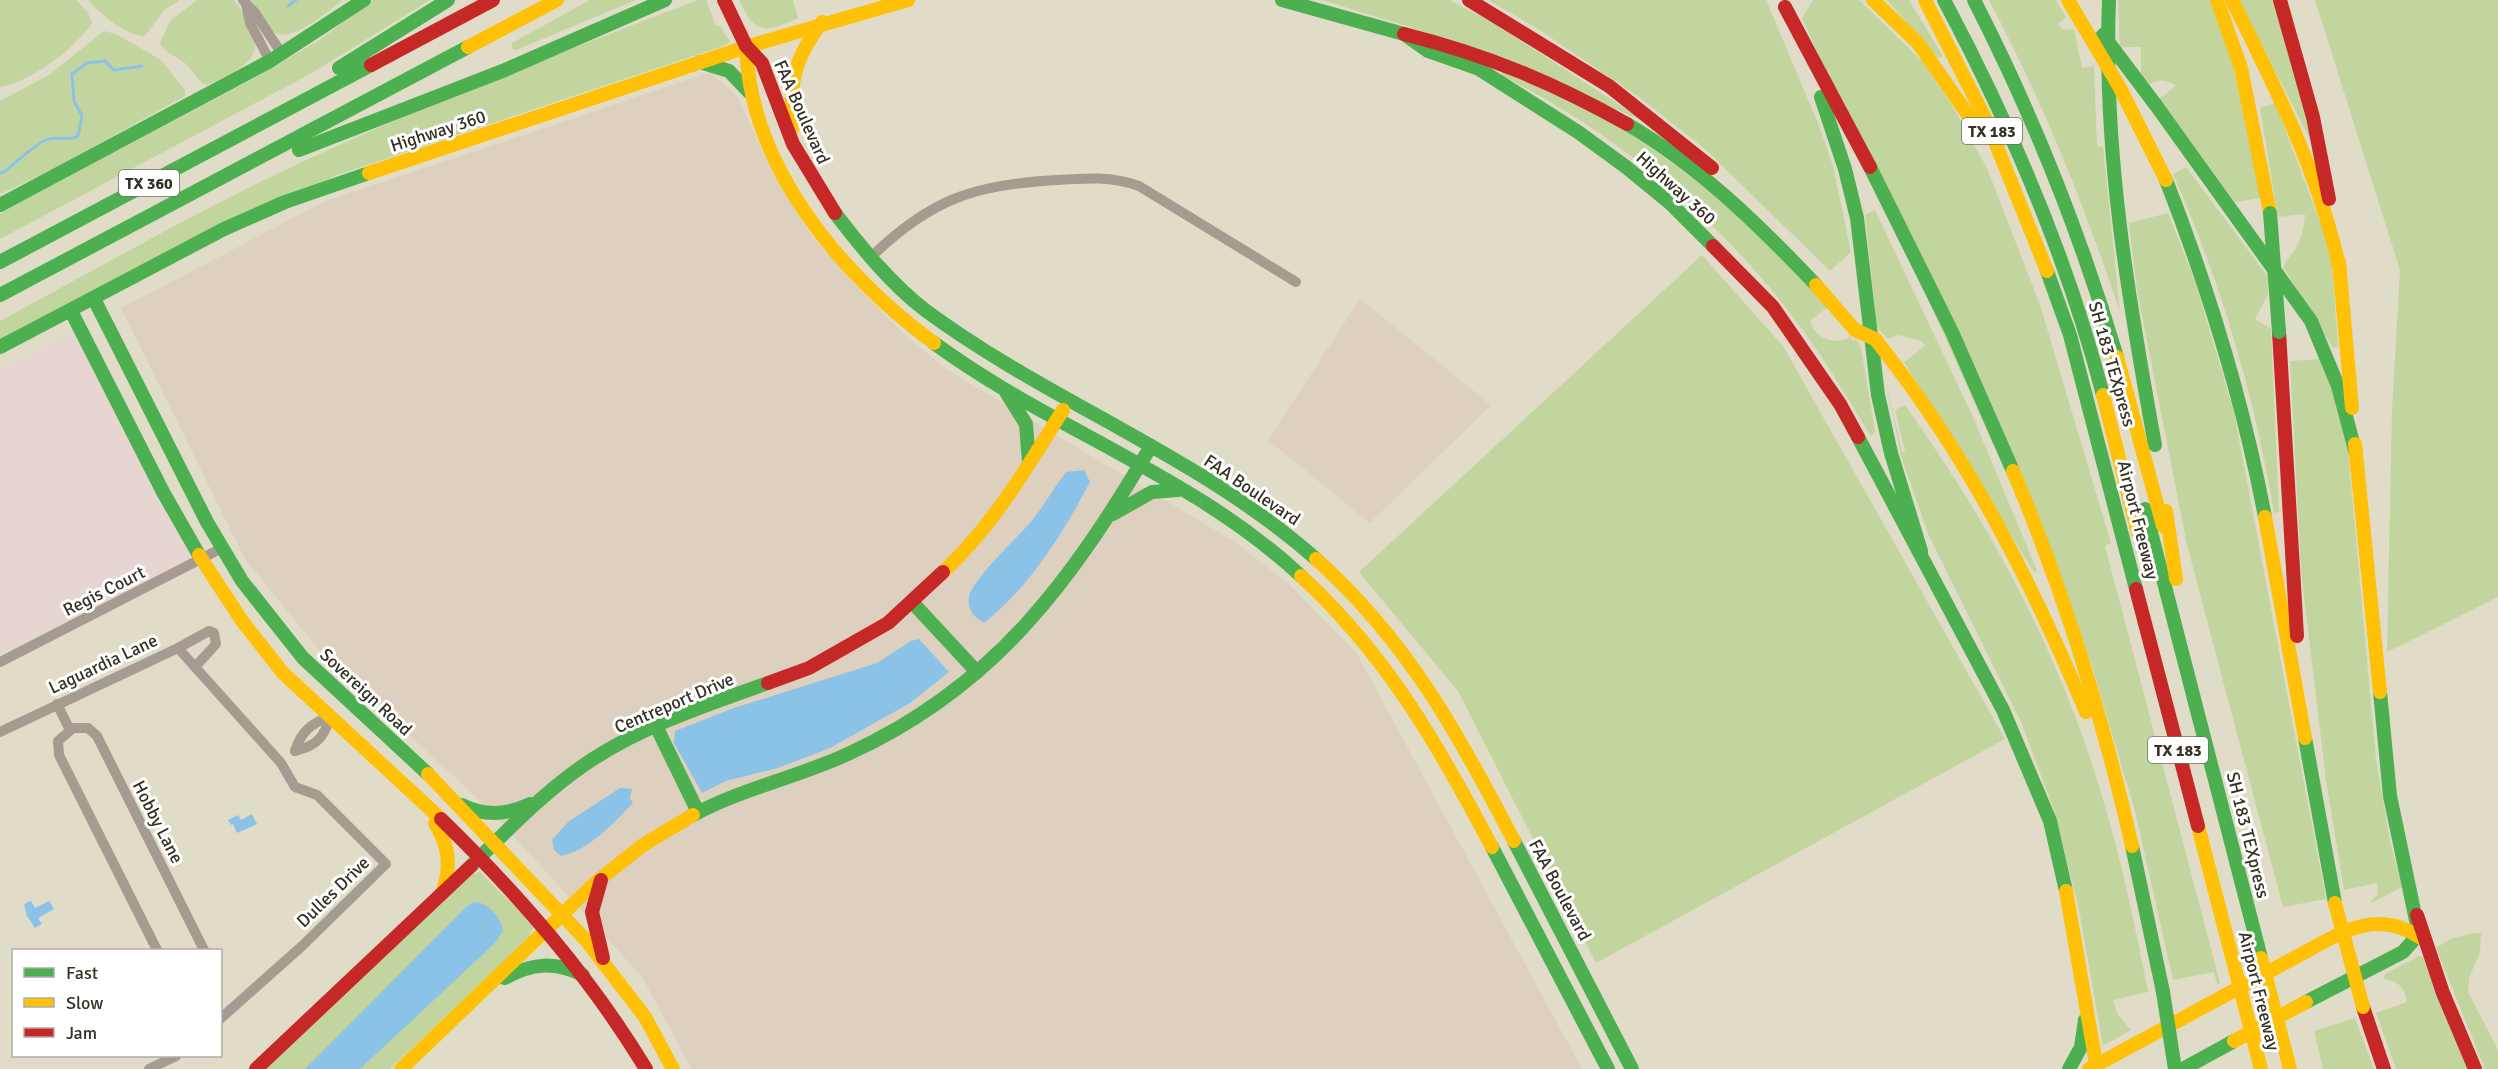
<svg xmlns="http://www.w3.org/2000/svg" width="2498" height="1069" font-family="Signika,sans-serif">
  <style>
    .commercial { fill: #e6d5d0 }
    .industrial { fill: #ddd0bf }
    .green { fill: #c2d59f }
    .water { fill: #8bc2e8 }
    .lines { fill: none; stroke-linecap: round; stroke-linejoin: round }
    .stream { stroke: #8bc2e8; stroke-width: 3 }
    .street { stroke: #a69b91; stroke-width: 10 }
    .fast { stroke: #4caf50; stroke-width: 14 }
    .slow { stroke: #ffc107; stroke-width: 14 }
    .jam { stroke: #c62828; stroke-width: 14 }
    .fast-bridge { stroke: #4caf50; stroke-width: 14 }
    .slow-bridge { stroke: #ffc107; stroke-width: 14 }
    .labels { text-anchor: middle; stroke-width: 6; stroke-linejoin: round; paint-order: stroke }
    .shield { fill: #fff; stroke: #726f65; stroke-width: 1.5 }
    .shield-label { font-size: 16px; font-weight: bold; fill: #353123 }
    .street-label { font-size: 18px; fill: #353123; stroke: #fff }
  </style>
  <rect width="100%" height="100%" fill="#e0dcc8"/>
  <!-- commercial -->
  <polygon class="commercial" points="74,331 195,558 0,654 0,370"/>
  <!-- industrial -->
  <g class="industrial">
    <polygon points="710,72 737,96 771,170 813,238 859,289 906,336 946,369 1235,542 1290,585 1357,654 1582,1069 692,1069 642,977 488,808 324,656 245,559 121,308 328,200"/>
    <polygon points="1360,299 1491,405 1370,523 1268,440"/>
  </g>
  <!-- green -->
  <g class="green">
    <path d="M0,0h76l12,13 4,10c-16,25 -62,59 -92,64z"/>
    <path d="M88,0h92l-16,10 -19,26c-20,0 -44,-22 -57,-36z"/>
    <path d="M197,0h37c36,49 26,62 -27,85 -10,-3 -13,-14 -21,-21 -8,-8 -22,-10 -26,-21l10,-22z"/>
    <path d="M251,0h92c-14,10 -54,46 -70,31 -9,-8 -15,-21 -22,-31z"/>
    <polygon points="373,0 430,0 312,73 0,239 0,213 253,79 321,39"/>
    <polygon points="590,0 636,0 516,50 512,49 512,43"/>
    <path d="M698,0h8l10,26h4l10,15 -4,4 -389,130 -337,165v-19c100,-54 199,-111 302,-159 129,-60 263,-111 396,-162z"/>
    <path d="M739,0h54l5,18c-33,15 -43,17 -59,-18z"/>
    <polygon points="1322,0 1449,0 1489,20 1644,121 1410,27"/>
    <polygon points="1488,0 1766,0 1818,123 1833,166 1851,252 1830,271 1706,150 1639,97 1535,27"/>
    <polygon points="1813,0 1859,0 1922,61 1952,105 1987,168 2040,305 2111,543 2105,546 2220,983 2217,984 2214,972 2173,980 2135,811 2091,663 1802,18"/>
    <polygon points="1887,0 1909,0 1943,56 1938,58"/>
    <path d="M1989,0h67l10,17 -8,7 6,6 10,-1 8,39 12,-2 3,80 6,1 17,165c-36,-108 -78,-212 -131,-312z"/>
    <path d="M2118,0h94l19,55 30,143 -26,4 -76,-103 17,-13c-11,-7 -17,-7 -28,-1l-7,-10v-28h-21z"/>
    <polygon points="2239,0 2274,0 2314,147"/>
    <polygon points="2315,0 2498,0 2498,597 2387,652 2392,410 2400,270"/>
    <polygon points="104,31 116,34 161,60 185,90 185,96 53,169 0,194 0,101 49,75"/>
    <path d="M1502,70c88,32 166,85 236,145 32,27 61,62 90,92l-18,14c4,17 26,25 40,16l3,4 3,-2 5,8 14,85 -4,4c-21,-33 -41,-68 -64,-100 -77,-109 -187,-201 -306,-261z"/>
    <path d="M2275,103l56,148 7,96 -5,1 -49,-80c1,-10 8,-12 12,-20 6,-11 8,-22 9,-34l-27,3 -18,-109z"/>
    <path d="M2186,167l82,110v17l-13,25 16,10 8,183 -5,1c-19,-117 -53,-230 -101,-339z"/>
    <polygon points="1875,210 1973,417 2033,561 2037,571 2034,572 1904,362 1925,346 1922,341 1898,335 1888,339 1877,327 1865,215"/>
    <polygon points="2168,213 2196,284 2234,413 2326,899 2283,907 2187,545 2137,290 2129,223"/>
    <polygon points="1702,255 1783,346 2005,739 1596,963 1458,691 1359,572"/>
    <polygon points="2321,359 2346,428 2376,759 2390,841 2402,887 2373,902 2370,902 2378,894 2377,883 2344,890 2326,780 2301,571 2290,361"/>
    <path d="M1885,375l17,77 3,-1 -10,-41 10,-5c59,83 111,170 151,264 45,103 71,212 92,323l-35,8 5,15 13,15 -28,16 -24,-137 -25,-99 -33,-88 -92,-186 -28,-80z"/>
    <polygon points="479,871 534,926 528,938 390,1069 264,1069 473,874 477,874"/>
    <polygon points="2475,933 2481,933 2480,952 2469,978 2468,992 2498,1050 2498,1069 2485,1069 2436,948 2450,939"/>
    <path d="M2419,956l4,1 45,112h-72l-20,-56 31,-11c-2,-15 -10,-22 -24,-23l2,-5z"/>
    <polygon points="2355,1018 2374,1069 2323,1069 2314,1031"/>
  </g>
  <!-- water -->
  <g class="water">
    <path d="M1084,470l6,12c-28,53 -59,103 -106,141 -10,-6 -17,-13 -15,-26 3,-17 46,-57 59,-72 14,-16 25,-36 38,-53z"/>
    <polygon points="919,639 949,672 910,703 830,748 778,768 726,781 702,793 674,743 675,731 734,708 877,663 911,641"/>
    <path d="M620,788l12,1 -2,9 3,5c-19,20 -45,48 -72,53l-7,-6 -2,-10 16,-18z"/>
    <polygon points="252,814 257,824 237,833 233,824 231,825 228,820 238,815 241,820"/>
    <polygon points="31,901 35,908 49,901 54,909 38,918 42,924 35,928 27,916 24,904"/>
    <path d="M474,902c14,0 27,16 29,29l-8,12 -135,126h-55l161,-162z"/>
  </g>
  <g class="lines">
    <!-- stream -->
    <g class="stream">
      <polyline points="288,6 296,0"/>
      <path d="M0,173l4,-1c13,-10 27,-25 42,-32 11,-5 22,2 32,-4l4,-20 -8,-15 -2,-27 15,-11 18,-2 9,9 28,-4"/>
    </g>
    <!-- street -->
    <g class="street">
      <polyline points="243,0 255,13 282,54"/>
      <polyline points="246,4 250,23 270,61"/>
      <path d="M871,257c61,-59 103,-72 186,-77 28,-2 55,-4 82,6l157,96"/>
      <polyline points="178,648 209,631 214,633 216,644 195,667"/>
      <polyline points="0,662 222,548"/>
      <polyline points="57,704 70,730"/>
      <polyline points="0,732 178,648 281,763 295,787 317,795 386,864 301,947 220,1019"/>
      <path d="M295,751c21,-5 29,-13 35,-34"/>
      <path d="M295,751c6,-19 16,-28 35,-34"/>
      <polyline points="157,950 59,755 58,741 73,728 88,728 97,736 204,950"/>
      <polyline points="149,1069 176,1056"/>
    </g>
    <!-- fast -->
    <g class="fast">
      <polyline points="1282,0 1404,34 1428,51 1479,69 1578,132 1626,167 1670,203 1713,246"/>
      <path d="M1944,0c67,126 123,256 159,395"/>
      <path d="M1974,0c59,115 106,233 143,357"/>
      <path d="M2109,0c-6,151 19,297 46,445"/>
      <polyline points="700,62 729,71 749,92"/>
      <polyline points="339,68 448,0"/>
      <polyline points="1821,97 1845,169 1857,218 1878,395 1891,453 1921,551"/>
      <polyline points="2155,104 2311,321 2338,386 2356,454"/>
      <path d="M1627,124c72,42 132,101 189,161"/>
      <polyline points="299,150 505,70 665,0"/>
      <polyline points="1870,167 1952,332 2013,471"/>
      <path d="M2166,180c43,110 77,221 99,337"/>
      <polyline points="0,205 270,61 364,0"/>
      <path d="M835,213c26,34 56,71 90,97 124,92 275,146 391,249"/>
      <polyline points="0,262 371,65"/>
      <polyline points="2047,271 2070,335 2136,589"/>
      <polyline points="0,295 468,47"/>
      <polyline points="94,299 207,522 242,581 303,658 428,774"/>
      <polyline points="71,311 163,492 199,555"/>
      <path d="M934,343c117,86 260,133 367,233"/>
      <polyline points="0,347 224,229 285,202 369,173"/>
      <polyline points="1006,392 1026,424 1029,462"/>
      <polyline points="1858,437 2003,710 2050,821 2066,891"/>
      <polyline points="2145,509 2261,958"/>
      <polyline points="1113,514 1152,492 1178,490"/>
      <polyline points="912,602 977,672"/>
      <polyline points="656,726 698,812"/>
      <polyline points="2305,738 2335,903"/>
      <path d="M462,805c23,12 45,10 68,-1"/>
      <path d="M693,815c50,-27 106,-38 157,-62 146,-67 222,-173 301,-307"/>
      <polyline points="1514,841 1632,1069"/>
      <polyline points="2132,846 2163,992"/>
      <polyline points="1492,847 1608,1069"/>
      <path d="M471,866c36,-35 71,-72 113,-101 55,-38 122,-60 184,-82"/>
      <path d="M505,978c27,-15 50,-17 78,-3"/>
      <polyline points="2306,1002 2403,952 2412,942 2417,925 2390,796 2380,692"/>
      <polyline points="2069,1069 2081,1047 2085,1020"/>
      <polyline points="2183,1069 2234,1041"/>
    </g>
    <!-- slow -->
    <g class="slow">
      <polyline points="1873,0 1918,43 1978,129"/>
      <polyline points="1925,0 1987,122 2047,271"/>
      <polyline points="2217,0 2241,68 2270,213"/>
      <path d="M2232,0c44,88 87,174 108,270"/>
      <path d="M746,46c4,122 95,228 188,297"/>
      <polyline points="468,47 557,0"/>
      <path d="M792,129c-3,-46 2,-70 30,-107"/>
      <polyline points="369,173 749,46 908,0"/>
      <polyline points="2339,262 2352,408"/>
      <path d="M1875,339c91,114 155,239 211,373"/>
      <polyline points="2117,357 2163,526"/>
      <polyline points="2103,395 2138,533"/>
      <polyline points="2355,444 2380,692"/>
      <path d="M2013,471c51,121 90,247 119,375"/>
      <polyline points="2166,511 2176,579"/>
      <polyline points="2265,517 2305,738"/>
      <polyline points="199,555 242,621 283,673 441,819"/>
      <path d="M1316,559c91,81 143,176 198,282"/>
      <path d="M943,572c50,-46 84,-105 120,-162"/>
      <path d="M1301,576c86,79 137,169 191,271"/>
      <polyline points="428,774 585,939 645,1017 673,1069"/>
      <path d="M435,823c14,23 17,44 7,70"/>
      <polyline points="2198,826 2261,1069"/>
      <polyline points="2066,891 2097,1069"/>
      <path d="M2296,957c43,-23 79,-50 125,-19"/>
      <polyline points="2261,958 2290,1069"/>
      <polyline points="401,1069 595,883 643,845 693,815"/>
      <polyline points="2089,1069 2222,997"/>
    </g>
    <!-- jam -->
    <g class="jam">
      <polyline points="724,0 746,46 762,63 793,144 835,213"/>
      <polyline points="1469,0 1609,86 1712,168"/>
      <polyline points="2280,0 2313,117 2329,199"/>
      <polyline points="1785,7 1870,167"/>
      <path d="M1404,34c83,21 148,48 223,90"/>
      <polyline points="371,65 493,0"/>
      <polyline points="1713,246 1773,307 1840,404 1858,437"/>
      <polyline points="2279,332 2297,636"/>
      <polyline points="2136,589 2198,826"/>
      <polyline points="768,683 809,668 888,623 943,572"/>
      <path d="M441,819c78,76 148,156 205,250"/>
      <polyline points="601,880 592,912 603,958"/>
      <polyline points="2417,915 2443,993 2475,1069"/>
      <polyline points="2363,1007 2384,1069"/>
      <polyline points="256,1069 471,866"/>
    </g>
    <!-- fast-bridge -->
    <g class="fast-bridge">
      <polyline points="2103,35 2155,104"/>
      <polyline points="2270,213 2279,332"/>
      <polyline points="2163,992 2175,1069"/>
    </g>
    <!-- slow-bridge -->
    <g class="slow-bridge">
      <polyline points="2068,0 2120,88 2166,180"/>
      <polyline points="1816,285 1855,330 1875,339"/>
      <polyline points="2335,903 2363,1007"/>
      <polyline points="2222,997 2296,957"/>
      <polyline points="2234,1041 2306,1002"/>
    </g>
  </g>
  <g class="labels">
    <!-- shield labels -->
    <g class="shield">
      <rect x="1962" y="118" width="60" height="26" rx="4.5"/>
      <rect x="119" y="170" width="60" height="26" rx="4.5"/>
      <rect x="2148" y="737" width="60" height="26" rx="4.5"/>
    </g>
    <g class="shield-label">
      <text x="1992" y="137">TX 183</text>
      <text x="149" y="189">TX 360</text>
      <text x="2178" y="756">TX 183</text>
    </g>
    <!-- street labels -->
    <g class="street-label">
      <text transform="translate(802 112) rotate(66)" y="6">FAA Boulevard</text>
      <text transform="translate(438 131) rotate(-18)" y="6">Highway 360</text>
      <text transform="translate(1676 188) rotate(42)" y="6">Highway 360</text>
      <text transform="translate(2112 364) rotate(74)" y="6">SH 183 TEXpress</text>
      <text transform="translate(1252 490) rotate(34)" y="6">FAA Boulevard</text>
      <text transform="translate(2138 520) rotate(76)" y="6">Airport Freeway</text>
      <text transform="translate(104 591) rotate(-27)" y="6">Regis Court</text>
      <text transform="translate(103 664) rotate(-25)" y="6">Laguardia Lane</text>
      <text transform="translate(366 692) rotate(43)" y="6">Sovereign Road</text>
      <text transform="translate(674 703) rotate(-23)" y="6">Centreport Drive</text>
      <text transform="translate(158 822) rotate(63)" y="6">Hobby Lane</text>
      <text transform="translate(2248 835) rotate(76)" y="6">SH 183 TEXpress</text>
      <text transform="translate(1560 890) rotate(62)" y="6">FAA Boulevard</text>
      <text transform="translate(333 892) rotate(-44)" y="6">Dulles Drive</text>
      <text transform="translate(2259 991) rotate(76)" y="6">Airport Freeway</text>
    </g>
  </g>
  <!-- legend -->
  <rect x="12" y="949" width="210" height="108" fill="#ffffff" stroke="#aeada7" stroke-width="1.5"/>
  <rect x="24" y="968" width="30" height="9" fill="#4caf50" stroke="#aeada7" stroke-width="1.5"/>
  <text x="66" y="979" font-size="18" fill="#353123">Fast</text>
  <rect x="24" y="998" width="30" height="9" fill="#ffc107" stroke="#aeada7" stroke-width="1.5"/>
  <text x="66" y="1009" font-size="18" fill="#353123">Slow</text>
  <rect x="24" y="1028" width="30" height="9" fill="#c62828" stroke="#aeada7" stroke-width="1.5"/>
  <text x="66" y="1039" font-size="18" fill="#353123">Jam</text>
</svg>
